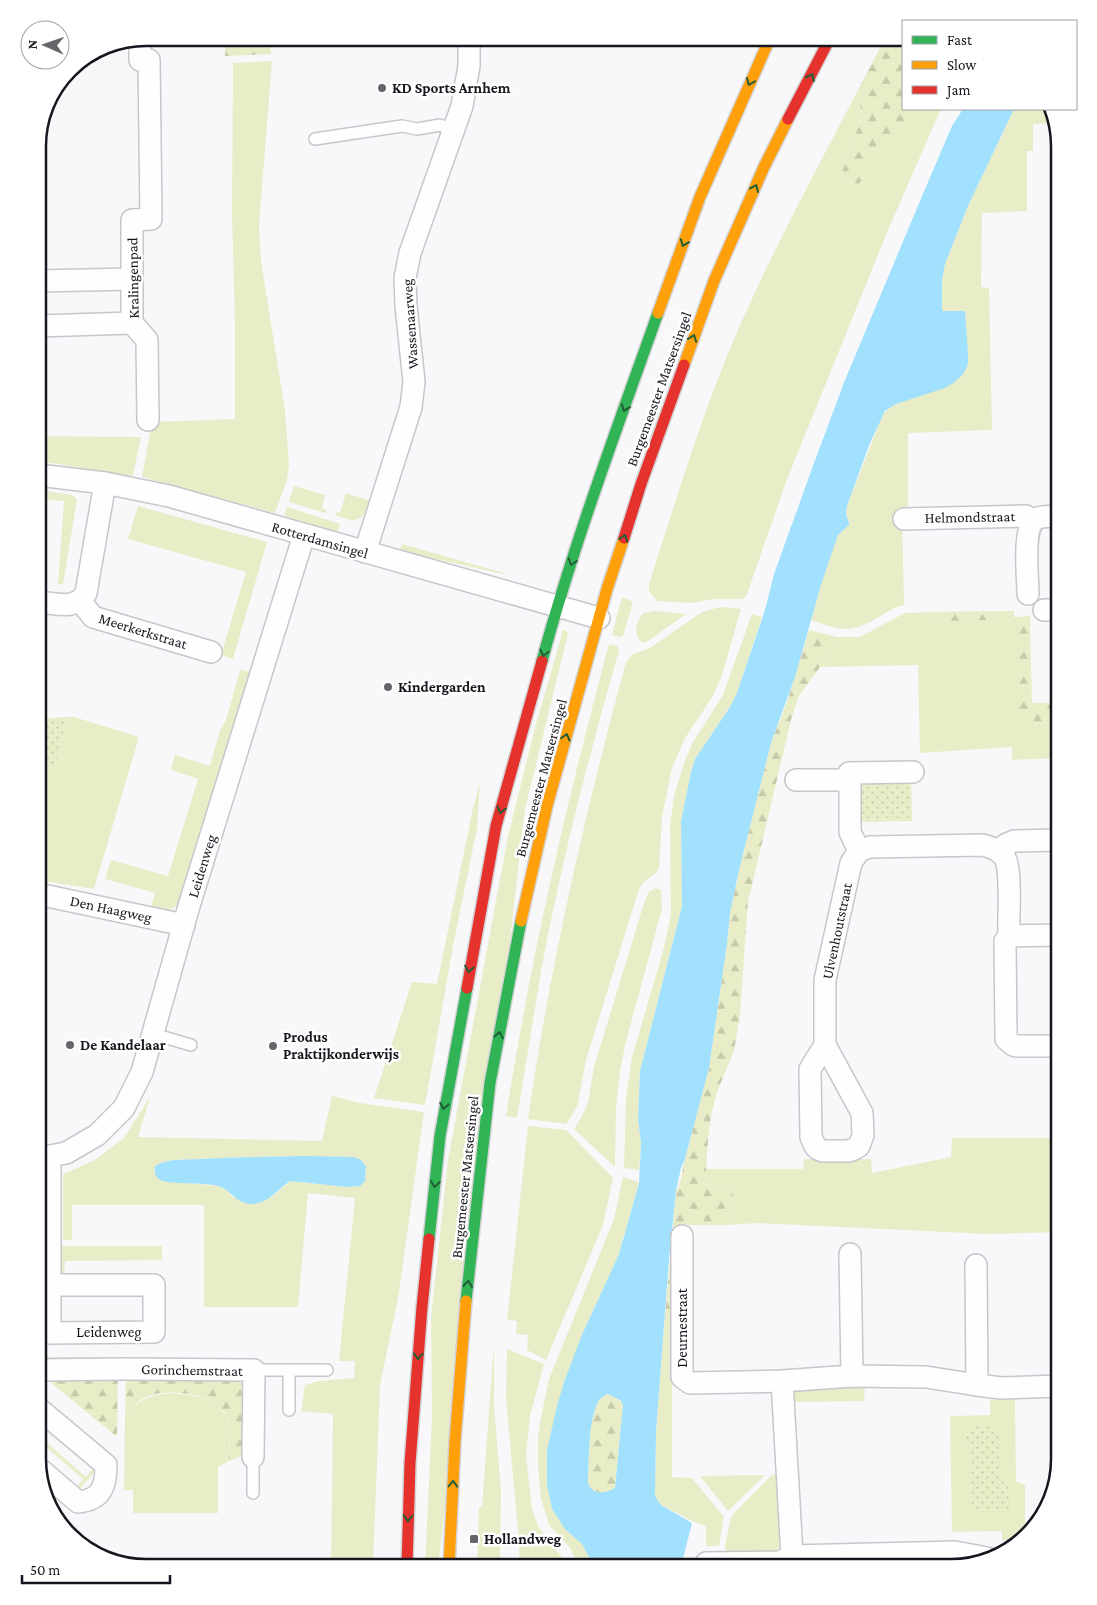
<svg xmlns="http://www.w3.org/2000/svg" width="1097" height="1605" font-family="'Crimson Pro',serif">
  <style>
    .green { fill: #e8edc8; fill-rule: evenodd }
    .forest { fill: url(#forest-firs) }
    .park { fill: url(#park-dots) }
    .water { fill: #a2e1fd; fill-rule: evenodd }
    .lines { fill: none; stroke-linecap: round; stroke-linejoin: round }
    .lane-casing { stroke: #c8c6cc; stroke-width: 14 }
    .street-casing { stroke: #c8c6cc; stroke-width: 24 }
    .fast-casing { stroke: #d3d3d5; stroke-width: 14 }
    .slow-casing { stroke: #d3d3d5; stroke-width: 14 }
    .jam-casing { stroke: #d3d3d5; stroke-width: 14 }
    .lane { stroke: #fefefe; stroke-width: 11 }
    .street { stroke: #fefefe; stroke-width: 21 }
    .fast { stroke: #30b455; stroke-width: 11 }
    .slow { stroke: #ff9f0a; stroke-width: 11 }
    .jam { stroke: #e5322d; stroke-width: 11 }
    .oneway { stroke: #225d37 }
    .poi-dot { fill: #66656b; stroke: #fff; stroke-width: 2 }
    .labels { text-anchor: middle; stroke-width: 5; stroke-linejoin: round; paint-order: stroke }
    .poi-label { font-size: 15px; font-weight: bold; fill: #17161e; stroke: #fff; text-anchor: start }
    .street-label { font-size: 15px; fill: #17161e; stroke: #fff }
    .rim { fill: none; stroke: #17161e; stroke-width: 2.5 }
  </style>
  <defs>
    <pattern id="forest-firs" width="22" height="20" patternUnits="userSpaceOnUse" patternTransform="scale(1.25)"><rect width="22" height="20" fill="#e8edc8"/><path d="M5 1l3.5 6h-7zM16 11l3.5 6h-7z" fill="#c6caab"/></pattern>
    <pattern id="park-dots" width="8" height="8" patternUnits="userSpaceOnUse" patternTransform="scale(1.25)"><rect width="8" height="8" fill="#e8edc8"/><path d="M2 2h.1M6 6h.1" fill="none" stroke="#c6caab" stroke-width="1.8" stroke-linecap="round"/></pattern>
  </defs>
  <rect width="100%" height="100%" fill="#f8f8fa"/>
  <!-- green -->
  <g class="green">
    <polygon points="272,61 259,225 261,261 285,410 289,465 287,480 275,513 142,477 152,422 235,419 235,326 232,214 233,63"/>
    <path d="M858,90l4,26 -20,56 3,9 14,3 26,-40 20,-22 14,-13h22l-53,121 -102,252 -40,115 -4,2h-29l-21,4 -35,-2 -8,-10v-7c26,-80 50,-162 83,-240 37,-87 82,-170 126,-254z"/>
    <path d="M1014,109h35l4,14 -20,1v27h-6v60l-45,2 -1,74 8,1 3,142 -84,3v74h-6l2,98c-9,2 -17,7 -25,12 -30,17 -36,14 -68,3 8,-27 14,-57 26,-83 3,-6 9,-9 12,-15l-3,-7 1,-9 35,-90 8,-9 78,-43 -3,-53h-23v-30l3,-17 23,-58z"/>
    <polygon points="41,126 42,275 38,275 38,140"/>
    <polygon points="38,351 40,353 41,436 141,437 133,476 38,461"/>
    <polygon points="294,486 325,495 322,508 327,510 326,513 289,502"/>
    <polygon points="38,490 72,495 77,499 63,584 58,584 64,501 38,499"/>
    <path d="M346,493l25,8c-9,22 -15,22 -36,14l1,-3 4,1z"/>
    <polygon points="138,506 267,542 233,659 221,655 246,572 128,539"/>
    <polygon points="287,507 340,524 337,532 284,516"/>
    <polygon points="402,544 504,573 503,574 400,551"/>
    <polygon points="622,597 633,602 623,636 619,637 612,635"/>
    <path d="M720,607l21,2 -19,66 -9,21 -28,42 -13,30 -10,49 -3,50 -3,6 -11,8 -6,8 -53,171 -9,47 -11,17 -38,-5c22,-154 57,-306 98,-457l7,-8 17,-6 52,-36z"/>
    <path d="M655,611l31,3 -38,27 -5,2c-12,-8 -6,-21 0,-30z"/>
    <polygon points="1004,611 1014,611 1016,691 1034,724 1059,723 1059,758 1012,760 1012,747 920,753 918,665 820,667 837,637 860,637 905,613 931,612 932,621 1004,620"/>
    <polygon points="752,614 762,617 737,693 730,707 695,759 691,772 681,821 682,906 640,1071 638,1120 641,1143 639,1170 624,1168 626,1098 632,1057 662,955 671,915 670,826 674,796 685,760 693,742 723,695"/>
    <polygon points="563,630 566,630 568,634 525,809 438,1567 425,1567 432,1418 431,1319 448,1160 508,836 536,724"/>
    <path d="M609,644l8,2 2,4c-30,106 -58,213 -78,321 -8,49 -16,98 -24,147l-11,-2c25,-160 61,-316 103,-472z"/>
    <path d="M240,670l10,2 -68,228c-8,13 -18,10 -31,7l4,-14 -50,-14 6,-19 57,16 30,-97 -27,-9 4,-15 35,11 10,-36 6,-10z"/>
    <polygon points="67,717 74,717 139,737 94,889 38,880 38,765 55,768"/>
    <polygon points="480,783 477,829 454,941 425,1105 374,1098 412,982 437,984 473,808"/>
    <polygon points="860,797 861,819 912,818 912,821 858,822"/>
    <polygon points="655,888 661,890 662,909 625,1045 620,1072 616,1108 615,1167 574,1129 581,1118 588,1103 594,1067 645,900 649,892"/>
    <path d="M332,1096l28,7 64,9 -26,187 -18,86 -7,182h-42l2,-153 -32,-3 4,-26 14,-4 35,-3 1,-17h-16l16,-163 -47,-5 -10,114h-94v-102h-132v35h-9v-66l32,-14 29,-22 26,-41 -12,40 184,4zM306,1156l55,4 5,7v7l-19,13 -57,-6 -18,16h-39l-6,-7 -9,-4 -58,-6 -6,-9 1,-5c12,-8 31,-6 45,-7 36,-2 71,-2 106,-3z"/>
    <polygon points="528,1126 566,1130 613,1178 603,1225 546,1360 527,1350 528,1335 516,1334 517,1321 507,1320"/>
    <polygon points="952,1138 1059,1138 1059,1232 988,1234 756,1223 731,1225 733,1190 705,1184 706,1169 803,1169 804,1159 871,1159 872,1173 951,1157"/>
    <polygon points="623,1177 639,1182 619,1254 581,1337 547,1450 547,1485 565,1529 582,1544 594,1567 579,1567 570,1548 549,1525 541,1499 538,1466 538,1435 542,1412 549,1379 614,1219"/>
    <polygon points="38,1221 42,1221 41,1357 162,1357 162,1364 38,1363"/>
    <polygon points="57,1246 162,1246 162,1260 65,1261 64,1276 59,1275"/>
    <path d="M665,1316h7v161l20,1 32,39 -5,29h-13v-20c-12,-3 -19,-8 -29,-13 -11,-6 -15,-6 -22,-16l1,-65z"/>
    <polygon points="494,1343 494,1406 501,1491 500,1567 477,1567 479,1507 482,1507"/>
    <polygon points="507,1349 544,1364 530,1416 526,1456 532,1509 538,1526 561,1556 567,1567 520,1567 518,1531 506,1399"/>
    <polygon points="865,1387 864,1401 794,1402 795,1390 801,1388"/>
    <path d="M171,1393c24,2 56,6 59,36 0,10 -1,21 -1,32l-11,6v46h-85v-23h-9l1,-75c17,-17 22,-19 46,-22z"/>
    <path d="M990,1400h25l1,81 9,4v48l-8,7h-15v-9l-50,1 -2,-116 40,-1zM1000,1438v42l-29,31 1,-57 -7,-14z"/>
    <polygon points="38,1435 86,1477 93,1468 96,1470 79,1490 76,1488 83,1479 38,1440"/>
    <polygon points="779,1474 779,1555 726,1556 725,1546 731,1517 737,1510 771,1476"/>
    <polygon points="765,1475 728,1511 700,1476"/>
  </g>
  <!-- forest -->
  <g class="forest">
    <polygon points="225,38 270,38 271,54 225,56"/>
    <path d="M885,38h18v71h16c-26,24 -40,46 -60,75l-14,-3 -3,-9 20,-56 -4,-26z"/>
    <polygon points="1004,611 1004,620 932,621 931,612"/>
    <path d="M1030,616l2,87h27v20c-10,0 -25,3 -34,-4 -14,-11 -11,-83 -11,-102z"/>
    <path d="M809,630l28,7 -17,30 -21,29 -8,24 -43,182 -8,113 -6,36 -17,41 -6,24 -3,24 -3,44 28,6 -2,35h-51l1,75 -10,4 1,12h-7l11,-125c7,-9 5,-21 9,-32l24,-91 18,-124 3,-31 9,-43 32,-127 16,-41z"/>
    <polygon points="118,1371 117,1437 50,1382 38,1382 38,1372"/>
    <path d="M126,1373l113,6 6,7 -1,69 -15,6c0,-14 5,-37 -5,-49 -13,-18 -55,-24 -75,-16 -10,3 -17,12 -24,19z"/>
    <path d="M608,1394l12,6 3,5 -8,83c-10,6 -23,7 -27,-5 1,-22 0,-60 9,-79 2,-5 6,-8 11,-10z"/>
  </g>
  <!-- park -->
  <g class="park">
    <polygon points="67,717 55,768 38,765 38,719"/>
    <polygon points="911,782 912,818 861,819 857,783"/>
    <polygon points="976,1426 995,1426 1000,1438 1000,1480 1011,1487 1011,1512 971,1511 972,1455 965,1440 966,1434"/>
  </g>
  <!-- water -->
  <g class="water">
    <path d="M963,109h51l-46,97 -23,58 -3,17v30h23l3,42v11l-4,9 -9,9 -10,6 -49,16 -11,7 -15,32 -23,63 -1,9 3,7v3l-11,10 -17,50 -26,92 -24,66 -32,127 -9,43 -3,31 -18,124 -24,91 -4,9 -5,23 -7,69 -13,172 -1,64 6,9 31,18 -11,44h-87l-12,-23 -17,-15 -13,-20 -5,-24v-35l10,-44 7,-24 17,-45 38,-83 20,-71 2,-40 -3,-23 2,-49 42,-165 -1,-85 10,-49 4,-13 35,-52 7,-14 28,-83 9,-36 40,-111 31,-83 75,-179 32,-75zM608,1394l12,6 3,5 -8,83c-10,6 -23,7 -27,-5 1,-22 0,-59 9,-79 2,-5 6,-8 11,-10z"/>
    <path d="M306,1156l48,1 7,3 5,6 -1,15 -5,5 -13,1 -57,-6c-13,9 -22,23 -39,23 -15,0 -20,-15 -33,-18 -14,-4 -47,-1 -58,-6 -5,-3 -6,-9 -5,-14 12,-8 31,-6 45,-7 36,-2 71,-2 106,-3z"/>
  </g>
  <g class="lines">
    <defs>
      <g id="lane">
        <polyline points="315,139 402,126 417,129 440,125 454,130"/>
        <polyline points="153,1034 191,1045"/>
        <polyline points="254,1370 327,1370"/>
        <polyline points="289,1410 289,1370"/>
        <polyline points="253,1457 253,1493"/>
      </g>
      <g id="street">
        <polyline points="140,39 140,60 149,60 151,219 132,220 132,323 147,340 148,420"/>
        <polyline points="38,281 131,279"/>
        <polyline points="38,326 132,323"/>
        <polyline points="38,475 105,483 169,496 599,618"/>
        <polyline points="904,519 1026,516 1033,521"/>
        <polyline points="365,552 411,407 414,382 406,306 405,278 410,253 462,106 469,66 469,38"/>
        <path d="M1028,594c0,-16 -6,-67 8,-75 7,-4 16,-2 23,-2"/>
        <path d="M38,602c19,1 37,9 48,-9l19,-110"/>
        <polyline points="81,602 93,617 211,652"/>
        <polyline points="1044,610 1059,610"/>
        <polyline points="796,780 850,780 849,773 913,772"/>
        <polyline points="850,780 850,832 859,851"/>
        <polyline points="1000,852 1005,845 1014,841 1059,840"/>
        <polyline points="38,894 184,925"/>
        <polyline points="1009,936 1005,941 1006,1039 1013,1045 1017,1046 1059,1046"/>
        <polyline points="1009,936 1059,935"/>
        <path d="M825,1045l-15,24 1,68 4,9 3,3 5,2h25l6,-2 5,-3 4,-11 -1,-22 -37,-68v-65l26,-117 8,-12 11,-4 112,-2c9,2 18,5 23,13 7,13 3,61 4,78"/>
        <polyline points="50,1157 50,1285 154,1285 154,1332 50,1333 50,1285"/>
        <polyline points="38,1158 66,1153 97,1135 124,1108 142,1072 189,906 304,535"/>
        <polyline points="682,1236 682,1377 690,1383 782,1381 852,1376 926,1377 977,1385"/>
        <polyline points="850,1254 852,1376"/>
        <polyline points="976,1265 977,1385 1001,1388 1059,1386"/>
        <polyline points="38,1370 121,1369 254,1370 253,1457"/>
        <polyline points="782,1381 792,1556"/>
        <path d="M38,1408l68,57c0,22 -5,35 -28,37l-37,-32"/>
        <polyline points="706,1563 780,1562 792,1556 955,1552 987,1558"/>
      </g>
      <g id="fast">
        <path d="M542,661c32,-118 75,-233 116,-348"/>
        <polyline points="429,1239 440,1136 467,988"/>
        <polyline points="466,1301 490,1083 521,921"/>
      </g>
      <g id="slow">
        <polyline points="658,313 700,197 770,38"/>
        <polyline points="684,365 714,281 764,167 788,119"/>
        <polyline points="521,921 547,806 607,589 624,538"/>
        <polyline points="449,1567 455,1441 466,1301"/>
      </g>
      <g id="jam">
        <polyline points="788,119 830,38"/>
        <polyline points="624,538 641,484 684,365"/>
        <polyline points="467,988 496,826 542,661"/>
        <polyline points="407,1567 410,1463 422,1307 429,1239"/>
      </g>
    </defs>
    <!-- lane casing -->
    <use href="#lane" class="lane-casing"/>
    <!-- street casing -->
    <use href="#street" class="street-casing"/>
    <!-- fast casing -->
    <use href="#fast" class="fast-casing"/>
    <!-- slow casing -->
    <use href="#slow" class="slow-casing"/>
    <!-- jam casing -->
    <use href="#jam" class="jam-casing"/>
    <!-- lane -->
    <use href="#lane" class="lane"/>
    <!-- street -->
    <use href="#street" class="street"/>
    <!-- fast -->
    <use href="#fast" class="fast"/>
    <!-- slow -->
    <use href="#slow" class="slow"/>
    <!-- jam -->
    <use href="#jam" class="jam"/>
  </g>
  <!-- one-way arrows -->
  <defs><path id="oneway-chevron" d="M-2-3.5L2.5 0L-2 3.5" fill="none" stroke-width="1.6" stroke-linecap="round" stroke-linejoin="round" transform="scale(1.25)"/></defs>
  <g class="oneway">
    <use href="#oneway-chevron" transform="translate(811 77) rotate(-63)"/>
    <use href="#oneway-chevron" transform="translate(750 82) rotate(113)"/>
    <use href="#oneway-chevron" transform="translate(755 188) rotate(-66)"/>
    <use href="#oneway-chevron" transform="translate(684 243) rotate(110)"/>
    <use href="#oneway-chevron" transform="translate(693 338) rotate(-70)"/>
    <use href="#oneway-chevron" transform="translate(625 408) rotate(110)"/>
    <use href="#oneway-chevron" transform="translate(624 538) rotate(-72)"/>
    <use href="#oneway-chevron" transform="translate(572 562) rotate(108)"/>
    <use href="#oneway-chevron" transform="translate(544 653) rotate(105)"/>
    <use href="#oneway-chevron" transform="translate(566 737) rotate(-75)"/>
    <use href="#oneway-chevron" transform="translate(501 810) rotate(105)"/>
    <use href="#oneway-chevron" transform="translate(469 969) rotate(101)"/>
    <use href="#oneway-chevron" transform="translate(499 1035) rotate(-80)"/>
    <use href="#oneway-chevron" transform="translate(444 1106) rotate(100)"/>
    <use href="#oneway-chevron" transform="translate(435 1184) rotate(96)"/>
    <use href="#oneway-chevron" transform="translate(468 1284) rotate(-84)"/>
    <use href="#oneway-chevron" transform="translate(418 1356) rotate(94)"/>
    <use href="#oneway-chevron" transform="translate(453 1484) rotate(-88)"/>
    <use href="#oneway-chevron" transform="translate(408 1518) rotate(92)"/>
  </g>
  <!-- markers -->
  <g class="poi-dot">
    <circle cx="382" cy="88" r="5"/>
    <circle cx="388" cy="687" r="5"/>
    <circle cx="70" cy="1045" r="5"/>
    <circle cx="273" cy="1046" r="5"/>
    <rect x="469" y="1534" width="10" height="10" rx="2.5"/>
  </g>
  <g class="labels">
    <!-- poi labels -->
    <g class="poi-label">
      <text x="392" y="93">KD Sports Arnhem</text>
      <text x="398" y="692">Kindergarden</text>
      <text x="283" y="1042">Produs<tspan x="283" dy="17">Praktijkonderwijs</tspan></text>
      <text x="80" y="1050">De Kandelaar</text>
      <text x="484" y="1544">Hollandweg</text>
    </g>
    <!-- street labels -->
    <g class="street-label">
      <text transform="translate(133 278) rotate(-91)" y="5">Kralingenpad</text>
      <text transform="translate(410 324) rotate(-94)" y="5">Wassenaarweg</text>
      <text transform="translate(659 389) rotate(-70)" y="5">Burgemeester Matsersingel</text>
      <text transform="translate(970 517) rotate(-1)" y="5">Helmondstraat</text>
      <text transform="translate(320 540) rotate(16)" y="5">Rotterdamsingel</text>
      <text transform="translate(143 631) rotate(17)" y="5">Meerkerkstraat</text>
      <text transform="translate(541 778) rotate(-75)" y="5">Burgemeester Matsersingel</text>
      <text transform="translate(202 866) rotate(-73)" y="5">Leidenweg</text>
      <text transform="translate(111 909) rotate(12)" y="5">Den Haagweg</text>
      <text transform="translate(837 931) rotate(-78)" y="5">Ulvenhoutstraat</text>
      <text transform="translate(465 1177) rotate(-84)" y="5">Burgemeester Matsersingel</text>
      <text transform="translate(682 1328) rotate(-90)" y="5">Deurnestraat</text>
      <text x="109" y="1337">Leidenweg</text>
      <text transform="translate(192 1370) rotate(1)" y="5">Gorinchemstraat</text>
    </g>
  </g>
  <!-- crop -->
  <path d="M0 0H1097V1605H0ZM146 46H951A100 100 0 0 1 1051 146V1459A100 100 0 0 1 951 1559H146A100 100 0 0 1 46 1459V146A100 100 0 0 1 146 46Z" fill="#fff" fill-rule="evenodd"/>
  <path class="rim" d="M146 46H951A100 100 0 0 1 1051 146V1459A100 100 0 0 1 951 1559H146A100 100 0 0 1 46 1459V146A100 100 0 0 1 146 46Z"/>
  <!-- legend -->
  <rect x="902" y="20" width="175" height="90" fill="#ffffff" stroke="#a2a2a5"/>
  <rect x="912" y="36" width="25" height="8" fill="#30b455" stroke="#a2a2a5"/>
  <text x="947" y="45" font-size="15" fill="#17161e">Fast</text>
  <rect x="912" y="61" width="25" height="8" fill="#ff9f0a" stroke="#a2a2a5"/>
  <text x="947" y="70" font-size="15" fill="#17161e">Slow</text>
  <rect x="912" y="86" width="25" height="8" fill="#e5322d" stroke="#a2a2a5"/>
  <text x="947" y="95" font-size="15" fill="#17161e">Jam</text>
  <!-- north arrow -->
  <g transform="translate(45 45) rotate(272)"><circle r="24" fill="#ffffff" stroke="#a2a2a5"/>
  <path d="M0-4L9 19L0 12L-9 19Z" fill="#66656b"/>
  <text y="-8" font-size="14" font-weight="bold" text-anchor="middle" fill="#17161e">N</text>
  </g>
  <!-- scale -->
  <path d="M22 1575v8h148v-8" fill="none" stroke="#17161e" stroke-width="2.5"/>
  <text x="30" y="1575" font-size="15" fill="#17161e" stroke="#ffffff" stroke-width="4" paint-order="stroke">50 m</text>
</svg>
